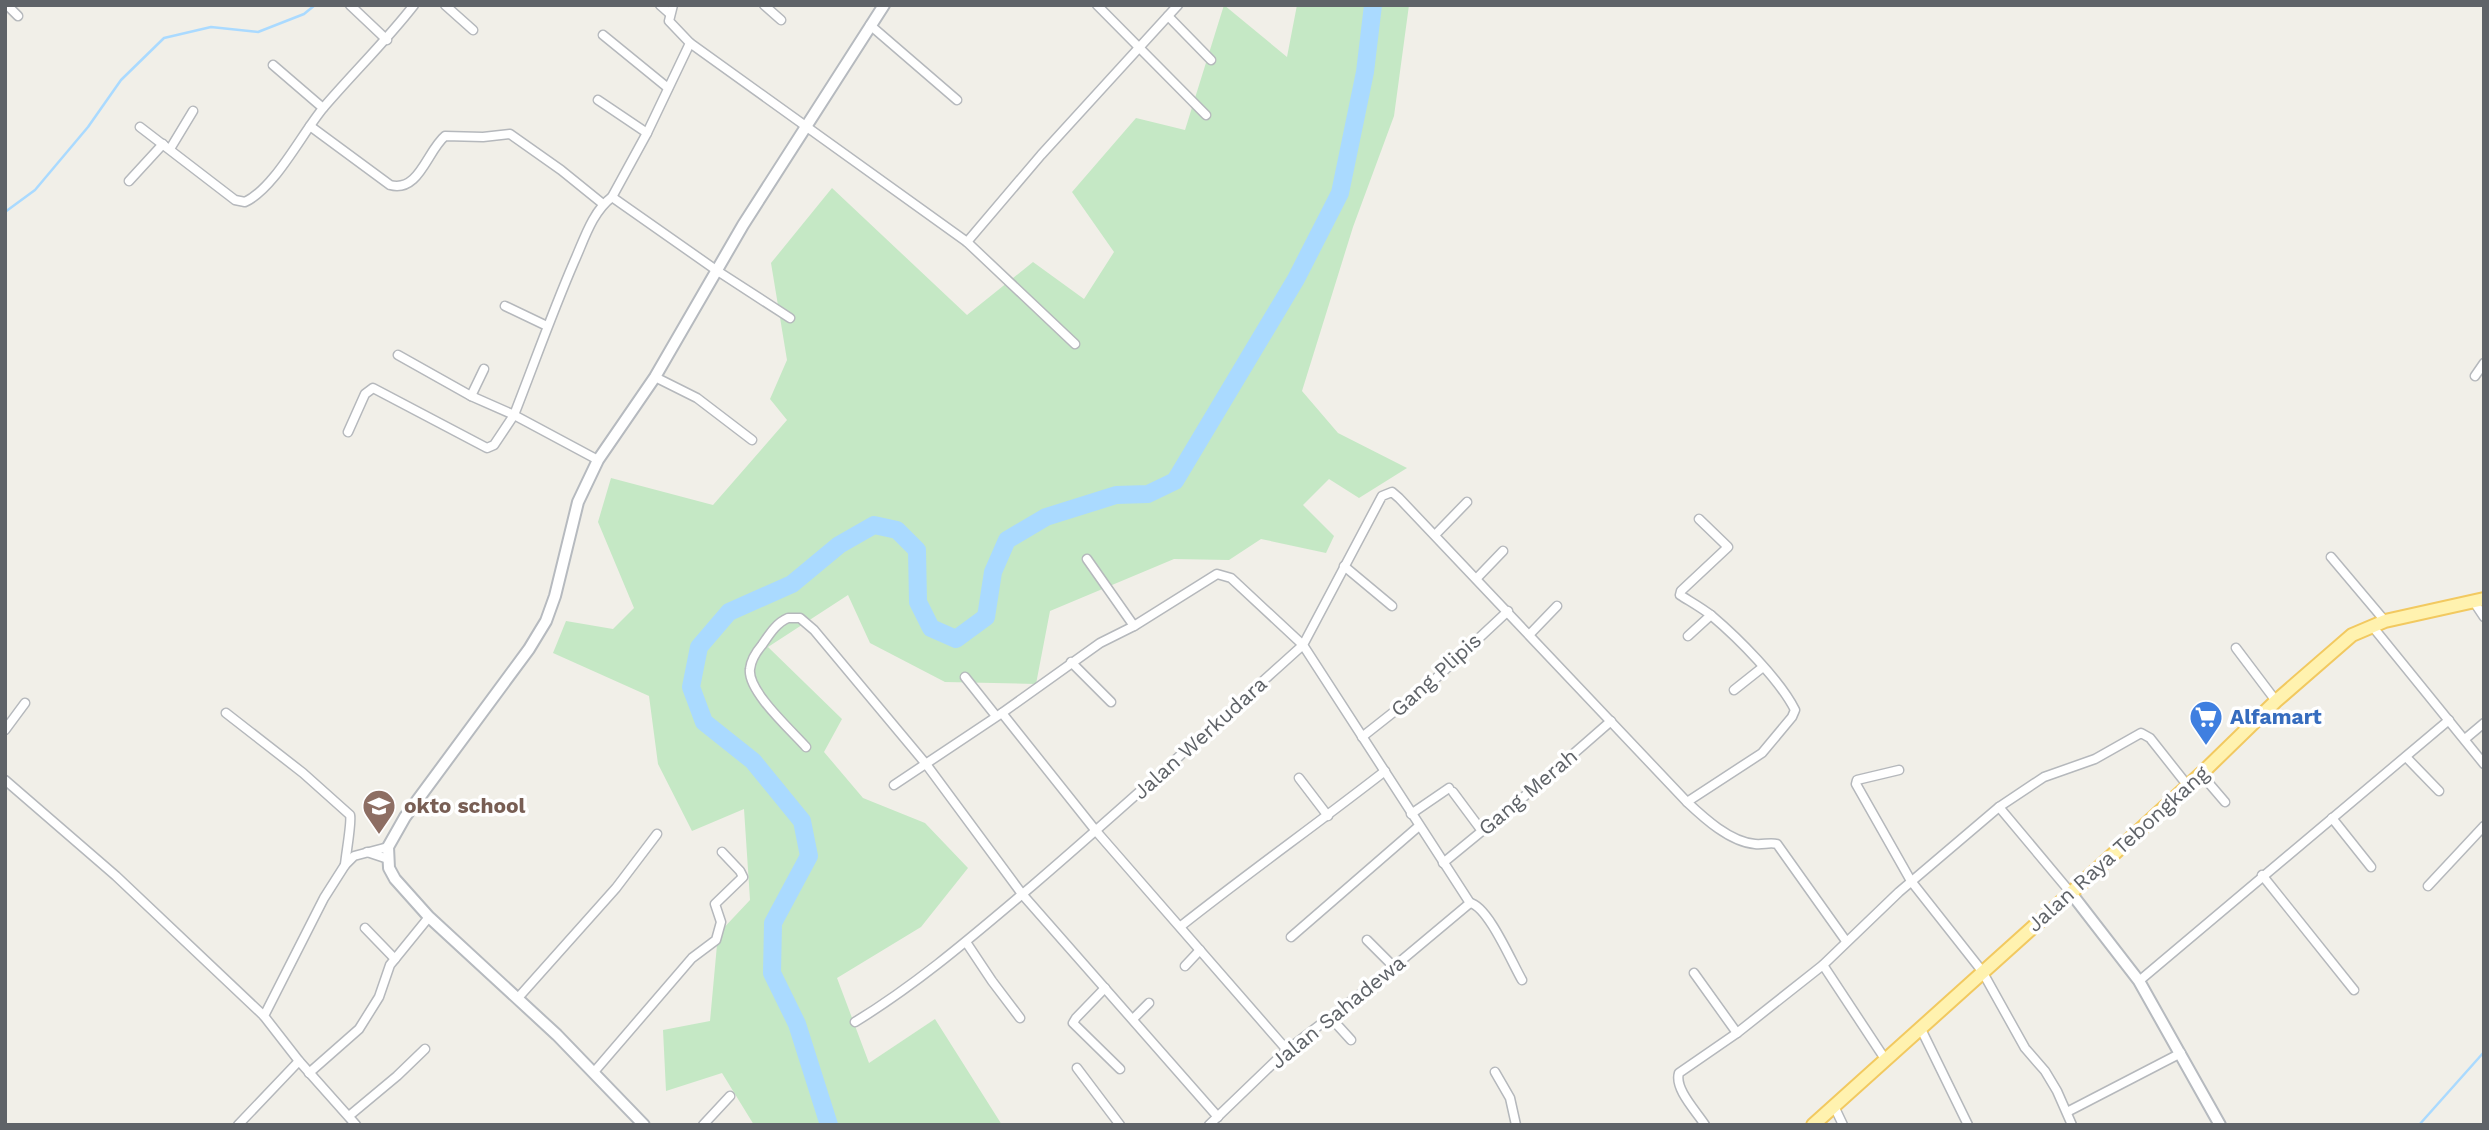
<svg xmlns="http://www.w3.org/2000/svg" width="2489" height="1130" font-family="'Work Sans',sans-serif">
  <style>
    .green { fill: #c5e8c5 }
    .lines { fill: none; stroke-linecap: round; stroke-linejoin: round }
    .stream { stroke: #aadaff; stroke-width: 2.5 }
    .river { stroke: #aadaff; stroke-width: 18 }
    .minor-casing { stroke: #b5b8bc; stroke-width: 11 }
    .secondary-casing { stroke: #b6babf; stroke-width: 14 }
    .primary-casing { stroke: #f2c960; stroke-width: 16 }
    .minor { stroke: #fff; stroke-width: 8 }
    .secondary { stroke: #fff; stroke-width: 10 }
    .primary { stroke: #fff2af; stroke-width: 12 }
    .labels { text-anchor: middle; stroke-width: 7; stroke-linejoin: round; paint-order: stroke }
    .street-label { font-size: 21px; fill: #5f6368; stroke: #fff }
    .shop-label { font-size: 21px; font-weight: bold; fill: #366cbe; stroke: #fff; text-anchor: start }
    .education-label { font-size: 21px; font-weight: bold; fill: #785e54; stroke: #fff; text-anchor: start }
  </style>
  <rect width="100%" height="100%" fill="#f1efe8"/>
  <!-- green -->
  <polygon class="green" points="1224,5 1287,57 1297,5 1409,5 1394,116 1353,227 1302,391 1338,433 1407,468 1359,498 1329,479 1303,505 1334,536 1326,553 1261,539 1229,560 1174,559 1050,611 1036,684 945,682 870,643 848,595 768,647 842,719 824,752 863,798 925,823 968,868 921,927 837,978 869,1063 935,1019 1002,1125 754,1125 722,1073 666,1091 663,1030 710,1021 718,934 750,900 744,809 692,831 658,764 649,696 553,653 566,621 613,629 634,608 598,522 611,478 713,505 787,420 770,399 787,360 771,263 832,188 967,315 1033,262 1084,299 1114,252 1072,192 1136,118 1185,130"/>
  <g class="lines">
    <!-- stream -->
    <g class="stream">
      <polyline points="5,212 35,190 88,127 121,80 164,38 211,27 258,32 304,14 315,5"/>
      <polyline points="2419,1125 2484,1052"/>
    </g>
    <!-- river -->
    <polyline class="river" points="829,1125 797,1024 772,973 773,923 809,856 802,821 753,761 704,722 691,687 699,647 729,612 792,584 839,545 874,525 897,530 917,550 918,602 931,628 956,639 986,617 993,572 1007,540 1046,517 1116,495 1148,494 1175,481 1296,279 1340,193 1365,72 1373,5"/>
    <defs>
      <g id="minor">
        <polyline points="7,5 18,16"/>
        <polyline points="350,5 387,40"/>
        <polyline points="445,5 473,30"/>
        <polyline points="660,5 669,13"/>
        <polyline points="764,5 781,20"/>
        <polyline points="1097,5 1206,115"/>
        <polyline points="1168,16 1211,60"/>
        <polyline points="870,25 957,100"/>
        <polyline points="603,35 668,88"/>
        <polyline points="690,43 967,242 1075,344"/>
        <polyline points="273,65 323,108"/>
        <polyline points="598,100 647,133"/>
        <path d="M310,126l80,59c29,8 37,-34 55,-49l38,1 27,-3 51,36 42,34"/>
        <path d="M140,127l95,73 10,2c30,-14 57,-69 79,-95 30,-35 62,-66 90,-102"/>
        <polyline points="170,149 193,111"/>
        <polyline points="129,181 163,144"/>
        <polyline points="612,197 716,270 790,318"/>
        <polyline points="967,242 1041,155 1178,5"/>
        <polyline points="505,306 547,326"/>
        <polyline points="2475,376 2484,363"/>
        <polyline points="655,377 697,398 752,440"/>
        <polyline points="471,396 484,369"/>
        <polyline points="348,432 365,394 373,388 487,448 494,445 514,415 471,396 398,355"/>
        <path d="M598,460l-84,-45c20,-51 38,-102 60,-153 10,-22 18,-50 38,-65l35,-64 43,-90 -21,-22 4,-16"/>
        <polyline points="1435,535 1467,502"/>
        <polyline points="2331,557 2385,621"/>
        <polyline points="1087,559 1134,626"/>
        <polyline points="1344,566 1392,606"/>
        <polyline points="1477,578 1503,551"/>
        <polyline points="2474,602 2484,617"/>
        <polyline points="2372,626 2484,764"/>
        <polyline points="1530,634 1557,606"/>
        <polyline points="1688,636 1711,615"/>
        <polyline points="2236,648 2276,701"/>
        <polyline points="1071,662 1111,702"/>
        <polyline points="965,677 996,716"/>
        <polyline points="1734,690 1763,667"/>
        <path d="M226,713l77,60 47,42c2,7 -4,38 -5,50"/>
        <polyline points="5,730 25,703"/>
        <polyline points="1362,737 1433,681 1508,611"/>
        <polyline points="2465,739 2484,723"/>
        <path d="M806,747c-14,-16 -59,-56 -56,-78 1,-9 6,-17 12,-24 7,-10 14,-22 26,-27h12l14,12 112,134 96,130 196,223"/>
        <polyline points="2406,757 2439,791"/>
        <polyline points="1899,770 1857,780 1856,784 1911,881 1982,971 2025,1048 2045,1071 2057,1091 2072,1125"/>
        <polyline points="2201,774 2225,802"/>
        <polyline points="1299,778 1328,816"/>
        <polyline points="5,780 116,876 264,1016"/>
        <polyline points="894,785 1002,713 1096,831 1287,1050"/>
        <polyline points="1453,792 1482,831"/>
        <path d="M1687,802c17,16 43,40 68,42 8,1 15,-2 22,0l69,97"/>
        <polyline points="1999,807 2071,893"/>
        <polyline points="1411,814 1449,788"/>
        <polyline points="2332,818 2371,867"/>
        <polyline points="367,852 388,859"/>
        <polyline points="1443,863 1532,790 1611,721"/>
        <polyline points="2262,875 2354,990"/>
        <polyline points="2428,886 2484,826"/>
        <path d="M1470,903l-167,-258 79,-149 10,-4 7,6 288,304 75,-49 30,-36 3,-7c-15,-30 -57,-72 -83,-94 -10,-8 -21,-14 -32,-21l1,-4 47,-44 -29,-28"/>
        <path d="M1470,903c18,3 42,60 52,77"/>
        <path d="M1181,926c67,-53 136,-102 204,-155"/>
        <polyline points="365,928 395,959"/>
        <polyline points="1291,937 1419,826"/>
        <polyline points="1367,940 1394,967"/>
        <polyline points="966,942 992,981 1020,1018"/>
        <polyline points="1823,965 1885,1059"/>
        <polyline points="1185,966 1200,950"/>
        <polyline points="1694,973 1737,1033"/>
        <polyline points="2139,981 2449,720"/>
        <polyline points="1105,988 1076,1018 1073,1023 1120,1069"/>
        <polyline points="517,999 616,888 657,834"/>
        <polyline points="1331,1018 1351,1040"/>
        <polyline points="1133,1019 1149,1003"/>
        <path d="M855,1022c64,-39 120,-88 177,-136 92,-79 181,-160 271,-241l-72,-67 -14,-4 -83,52 -34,17 -98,70"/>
        <polyline points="1921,1029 1968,1125"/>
        <polyline points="1077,1068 1120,1125"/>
        <polyline points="594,1072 692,958 716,940 721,922 715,904 743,877 740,871 722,852"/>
        <polyline points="1495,1072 1510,1098 1516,1125"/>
        <polyline points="309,1073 359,1029 379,997 390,965 429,917"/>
        <polyline points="1834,1106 1843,1125"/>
        <polyline points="2067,1112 2181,1053"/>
        <polyline points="349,1116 397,1076 425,1049"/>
        <polyline points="238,1125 299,1061"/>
        <polyline points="356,1125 299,1061 264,1016 324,898 345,865 354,856 388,847"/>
        <polyline points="703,1125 730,1096"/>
        <polyline points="1209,1125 1287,1050 1372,985 1470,903"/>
        <path d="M1705,1125c-8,-13 -31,-36 -26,-52l58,-40 86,-68 76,-73 100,-85 45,-30 51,-18 46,-26 9,5 38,48"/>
      </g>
      <g id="secondary">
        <polyline points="2071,893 2139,981 2220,1125"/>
        <polyline points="644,1125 557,1035 429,917 395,879 389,868 388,847 405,817 529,649 546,621 555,596 578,502 598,460 655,377 743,225 884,5"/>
      </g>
      <polyline id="primary" points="1813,1125 2071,893 2201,774 2276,701 2352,635 2385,621 2484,599"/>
    </defs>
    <!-- minor casing -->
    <use href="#minor" class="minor-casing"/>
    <!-- secondary casing -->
    <use href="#secondary" class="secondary-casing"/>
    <!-- primary casing -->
    <use href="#primary" class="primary-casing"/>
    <!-- minor -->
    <use href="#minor" class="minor"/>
    <!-- secondary -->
    <use href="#secondary" class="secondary"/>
    <!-- primary -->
    <use href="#primary" class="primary"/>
  </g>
  <!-- icons -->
  <defs>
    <symbol id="supermarket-pin" viewBox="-11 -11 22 30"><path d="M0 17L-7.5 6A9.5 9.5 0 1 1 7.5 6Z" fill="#3f7fe0" stroke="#fff"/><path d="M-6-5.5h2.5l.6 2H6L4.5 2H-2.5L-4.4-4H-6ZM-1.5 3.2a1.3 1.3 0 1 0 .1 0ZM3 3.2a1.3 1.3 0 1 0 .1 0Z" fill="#fff"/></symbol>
    <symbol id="school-pin" viewBox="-11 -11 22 30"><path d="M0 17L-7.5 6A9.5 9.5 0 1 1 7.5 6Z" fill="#8d6e63" stroke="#fff"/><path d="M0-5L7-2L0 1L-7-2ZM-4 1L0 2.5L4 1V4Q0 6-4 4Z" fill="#fff"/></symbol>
  </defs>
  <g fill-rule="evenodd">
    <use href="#supermarket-pin" x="2187" y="698" width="38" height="52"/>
    <use href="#school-pin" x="360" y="787" width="38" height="52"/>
  </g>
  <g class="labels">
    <!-- street labels -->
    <g class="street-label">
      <text transform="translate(1436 675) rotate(-42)" y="7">Gang Plipis</text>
      <text transform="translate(1200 738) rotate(-42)" y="7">Jalan Werkudara</text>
      <text transform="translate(1528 792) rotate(-40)" y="7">Gang Merah</text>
      <text transform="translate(2118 849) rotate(-42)" y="7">Jalan Raya Tebongkang</text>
      <text transform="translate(1338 1012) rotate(-39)" y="7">Jalan Sahadewa</text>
    </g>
    <!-- shop labels -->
    <g class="shop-label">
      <text x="2230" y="724">Alfamart</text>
    </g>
    <!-- education labels -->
    <g class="education-label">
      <text x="404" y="813">okto school</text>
    </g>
  </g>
  <!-- border -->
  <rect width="2489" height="1130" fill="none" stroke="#5f6368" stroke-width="14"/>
</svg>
